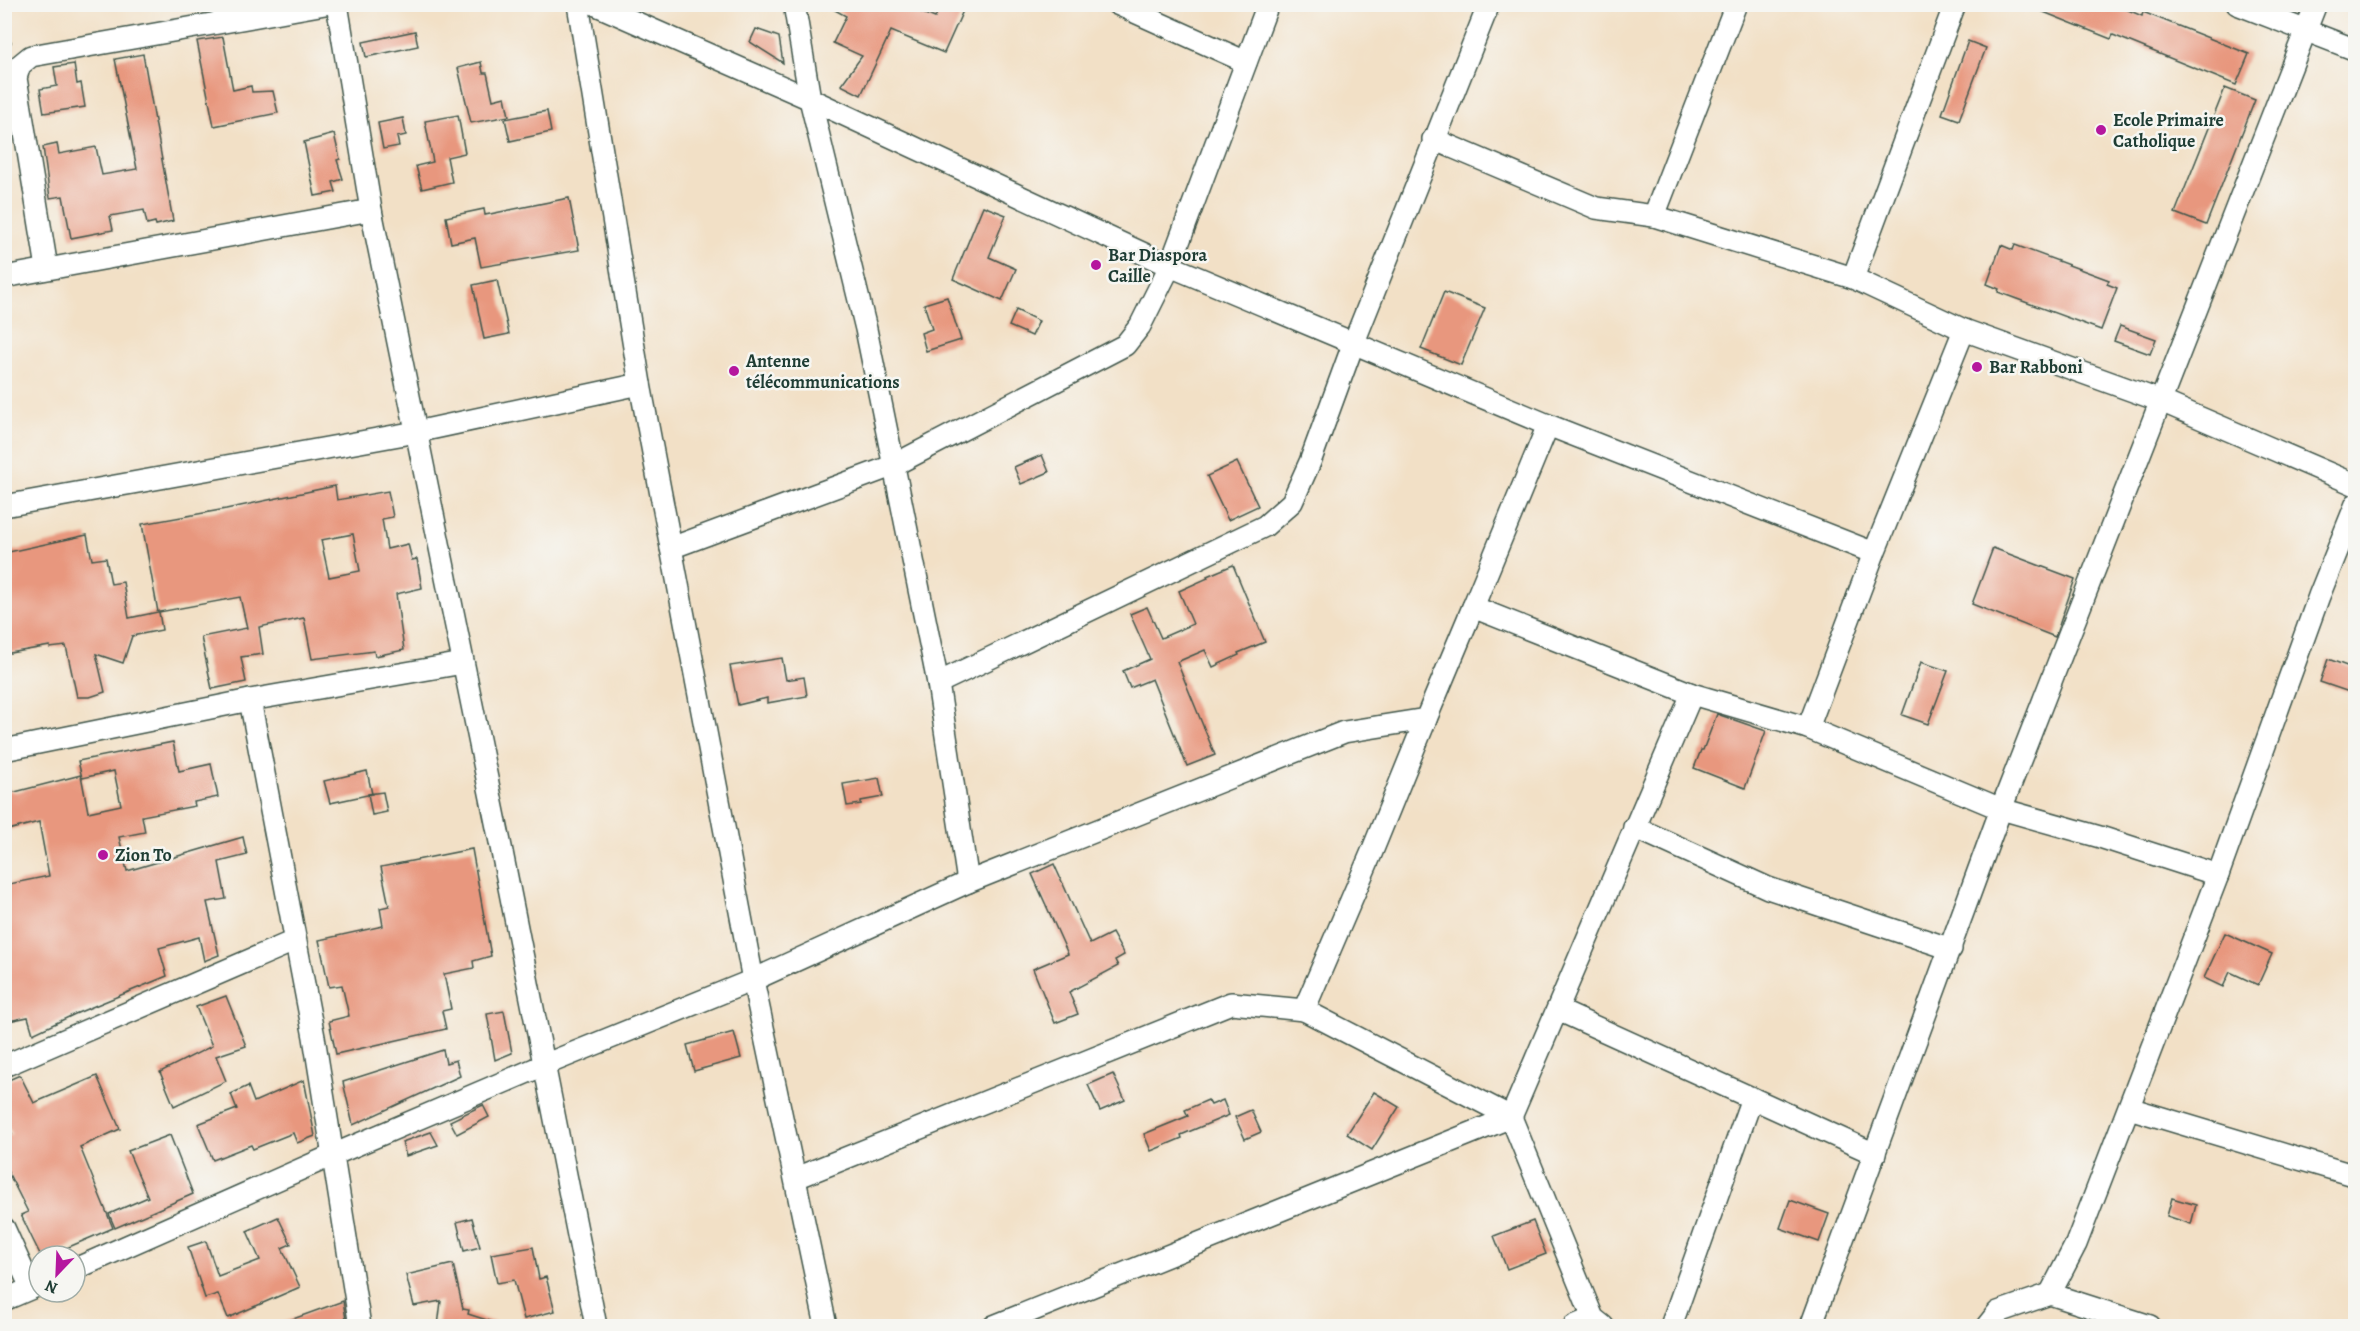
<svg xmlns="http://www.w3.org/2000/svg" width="2360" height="1331" font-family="Alegreya,serif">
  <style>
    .building { fill: #e8977e; fill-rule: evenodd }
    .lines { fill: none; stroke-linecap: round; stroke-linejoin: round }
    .minor-casing { stroke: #3f554a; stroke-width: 24 }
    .path { stroke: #3f554a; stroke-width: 4; stroke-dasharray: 4.5 4.5; stroke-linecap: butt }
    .minor { stroke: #fff; stroke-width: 21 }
    .poi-dot { fill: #b5179e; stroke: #f6f6f2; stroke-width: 2 }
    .labels { text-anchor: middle; stroke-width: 5; stroke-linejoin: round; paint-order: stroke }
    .poi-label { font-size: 18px; font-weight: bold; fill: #1f3d34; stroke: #f6f6f2; text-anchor: start }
  </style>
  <rect width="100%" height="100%" fill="#f6f6f2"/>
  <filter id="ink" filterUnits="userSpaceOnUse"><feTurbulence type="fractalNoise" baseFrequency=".0167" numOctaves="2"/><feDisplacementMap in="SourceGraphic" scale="12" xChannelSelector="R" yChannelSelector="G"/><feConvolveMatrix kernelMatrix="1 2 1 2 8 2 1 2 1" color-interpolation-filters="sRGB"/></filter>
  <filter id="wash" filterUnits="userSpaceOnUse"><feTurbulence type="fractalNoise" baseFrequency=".008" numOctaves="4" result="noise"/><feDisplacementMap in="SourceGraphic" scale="24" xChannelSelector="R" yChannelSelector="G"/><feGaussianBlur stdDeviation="1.35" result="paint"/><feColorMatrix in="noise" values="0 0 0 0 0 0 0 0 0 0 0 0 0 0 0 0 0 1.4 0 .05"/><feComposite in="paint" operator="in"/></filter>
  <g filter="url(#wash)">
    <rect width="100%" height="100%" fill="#f2e0c6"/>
    <g id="blocks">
      <!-- building -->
      <g class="building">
        <polygon points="824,4 900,4 935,18 941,4 966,4 944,53 891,31 861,95 841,85 862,56 833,43 846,16"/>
        <polygon points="2114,4 2142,16 2143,12 2249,54 2236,85 2113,35 2111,39 2026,5"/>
        <polygon points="756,29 779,37 783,63 750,42"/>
        <polygon points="415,31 418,46 366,57 363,42"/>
        <polygon points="223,37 233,90 251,86 252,92 273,91 278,113 214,126 197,41"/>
        <polygon points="1968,41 1986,48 1959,120 1942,114"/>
        <polygon points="143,54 173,221 156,225 155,222 147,224 144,210 110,216 113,230 71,238 63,196 50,198 43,147 57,144 59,154 96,147 102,175 137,169 115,59"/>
        <polygon points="481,62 483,73 487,73 493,100 505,97 509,116 471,123 458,68"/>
        <polygon points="74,64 77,84 81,83 85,107 44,113 40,89 57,86 54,67"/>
        <polygon points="2225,88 2255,100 2206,225 2175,213"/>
        <polygon points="547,111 551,132 510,141 505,119"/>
        <polygon points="458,115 465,153 447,157 452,182 422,189 416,166 433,162 425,121"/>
        <polygon points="403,118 406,135 397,137 399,146 383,149 378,123"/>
        <polygon points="334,134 340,159 337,160 343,179 333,182 336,192 315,196 304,142"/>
        <polygon points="569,198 579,250 481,267 475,238 451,243 446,217 484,209 485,215"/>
        <polygon points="983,206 1006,215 989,257 1016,269 1002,301 953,279"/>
        <polygon points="2001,245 2013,250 2015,245 2109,280 2107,284 2117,288 2101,330 1998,292 1999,289 1987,284"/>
        <polygon points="497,280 509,334 484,339 473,285"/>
        <polygon points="1444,292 1485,308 1461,365 1421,349"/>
        <polygon points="947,297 961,340 926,351 921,333 932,329 924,304"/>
        <polygon points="1016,310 1039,321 1032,336 1009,326"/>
        <polygon points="2120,326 2156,339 2150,354 2114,341"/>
        <polygon points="1042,455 1049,472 1021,484 1014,467"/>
        <polygon points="1237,462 1258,506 1228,520 1207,476"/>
        <path d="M335,486l2,14 51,-9 5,26 -11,2 5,30 21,-5 4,16 5,-1 5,29 -26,6 8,56 -29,6 -1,-5 -62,8 -8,-41 -45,9 4,27 -22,3 5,25 -34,7 -11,-52 46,-9 -7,-31 -81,15 3,18 -30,6 -9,27 -27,-9 9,38 -15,5h-13l-11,-51 -16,2v-2l-46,8v-101l83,-18 5,25 14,-2 5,26 12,-2 6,36 29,-6 -16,-88 84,-15zM353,534l7,37 -31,6 -8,-37z"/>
        <polygon points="1993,548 2075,579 2055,637 1972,604"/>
        <polygon points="1233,565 1265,642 1238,653 1239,655 1213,667 1205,650 1177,662 1215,755 1187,766 1152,679 1130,688 1123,671 1150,659 1130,614 1147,607 1161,638 1193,624 1179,591 1208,578 1207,576"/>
        <polygon points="782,658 786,680 804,677 807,696 767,703 767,698 738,705 730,666"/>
        <polygon points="2328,659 2355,669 2355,694 2320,682"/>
        <polygon points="1921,662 1948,671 1928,724 1902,715"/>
        <polygon points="1717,714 1766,731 1745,788 1694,768 1701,750 1703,750"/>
        <polygon points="173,742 179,771 211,764 218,797 194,802 195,806 142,816 145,832 119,837 127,871 243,837 247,855 219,862 226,899 207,902 219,955 204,961 199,937 159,948 167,976 75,1014 33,1034 28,1017 4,1022 4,885 49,876 39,822 4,831 4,788 15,792 81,775 88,812 121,805 114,771 82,778 78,761"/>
        <polygon points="367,771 372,794 330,803 324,781"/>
        <polygon points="879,778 883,797 861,801 861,804 847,806 843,784"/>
        <polygon points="383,792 387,812 372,815 368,794"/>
        <polygon points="472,849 491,956 473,961 474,968 444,974 451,1009 442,1011 446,1029 336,1054 329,1021 349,1016 342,985 329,987 319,940 383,926 380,908 389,906 381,867"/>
        <polygon points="1054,864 1090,944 1112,933 1124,955 1115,960 1118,966 1069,992 1078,1014 1055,1023 1033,969 1068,954 1032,874"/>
        <polygon points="2225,933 2272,954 2258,985 2230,972 2223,987 2204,978"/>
        <polygon points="226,996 246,1046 216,1056 226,1081 174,1106 160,1072 212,1046 196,1007"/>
        <polygon points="504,1011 512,1053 495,1060 487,1014"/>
        <polygon points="734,1032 741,1058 694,1071 687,1045"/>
        <polygon points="443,1050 446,1063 456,1060 460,1076 353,1125 343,1082"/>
        <polygon points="1113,1074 1125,1100 1100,1111 1088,1085"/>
        <polygon points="20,1075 34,1103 97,1076 120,1129 80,1147 113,1228 48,1256 41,1256 33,1240 21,1215 28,1212 4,1164 4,1137 12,1134 4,1119 4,1082"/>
        <polygon points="304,1080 315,1136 297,1143 293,1133 253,1149 251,1145 213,1160 198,1124 237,1109 231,1094 248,1086 254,1102"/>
        <polygon points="1374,1092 1399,1107 1372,1150 1347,1134"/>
        <polygon points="1208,1100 1211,1105 1223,1100 1229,1115 1181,1135 1182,1138 1151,1151 1144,1134 1188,1116 1185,1110"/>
        <polygon points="483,1105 489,1117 457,1134 450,1121"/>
        <polygon points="1251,1110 1261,1132 1245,1139 1235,1117"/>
        <polygon points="431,1132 438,1145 406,1156 402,1142"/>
        <polygon points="170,1135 193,1194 115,1228 109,1214 148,1197 128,1151"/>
        <polygon points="2172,1198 2196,1205 2191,1224 2167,1216"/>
        <polygon points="1790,1200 1829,1214 1819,1242 1780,1228"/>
        <polygon points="278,1217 291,1244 282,1248 300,1287 228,1318 218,1294 205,1298 188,1247 206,1241 218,1276 260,1260 247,1231"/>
        <polygon points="472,1218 480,1247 464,1251 457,1222"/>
        <polygon points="1533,1221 1546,1254 1507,1269 1494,1236"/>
        <polygon points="533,1247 539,1279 546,1277 555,1311 524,1319 514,1280 497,1283 491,1254"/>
        <polygon points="453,1264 463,1309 469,1310 468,1314 499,1324 498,1326 438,1326 441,1301 414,1306 406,1275"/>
        <polygon points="343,1301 347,1326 279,1326 279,1324"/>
      </g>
    </g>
  </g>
  <g filter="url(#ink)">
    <use href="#blocks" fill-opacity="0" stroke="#3f554a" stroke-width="1.5"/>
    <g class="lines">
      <defs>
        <g id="minor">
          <polyline points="337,4 371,210 501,847 596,1326"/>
          <polyline points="578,4 640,384 753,980 826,1326"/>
          <polyline points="594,4 810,99 1170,266 1548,425 1874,553"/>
          <polyline points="794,4 810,99 866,329 938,683 968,882"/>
          <polyline points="1117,4 1246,62"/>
          <polyline points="2237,4 2356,50"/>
          <polyline points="1433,139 1596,208 1654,216 1853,278 1964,330 2161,401 2356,485"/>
          <polyline points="1654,216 1736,4"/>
          <polyline points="47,268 16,78 20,65 31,56 325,4"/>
          <polyline points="4,277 371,210"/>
          <polyline points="1853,278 1955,4"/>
          <polyline points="4,506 416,432 640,384"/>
          <polyline points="671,548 892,466 1125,345 1140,326 1170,266 1268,4"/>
          <polyline points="1473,607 1548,425"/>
          <polyline points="938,683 1265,526 1292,502 1310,462 1354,342 1489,4"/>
          <polyline points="250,700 314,1037 360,1326"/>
          <polyline points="1808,728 1874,553 1964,330"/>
          <polyline points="4,750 250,700 463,663"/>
          <polyline points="1634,827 1768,888 1951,949"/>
          <polyline points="1304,1010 1371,854 1426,719"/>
          <polyline points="1558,1010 1875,1154"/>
          <polyline points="4,1066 294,941"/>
          <polyline points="2129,1108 2356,1176"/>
          <polyline points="796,1178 1231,1003 1304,1010 1511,1117 1593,1318 1603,1326"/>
          <polyline points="4,1228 31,1288"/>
          <polyline points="75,1269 333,1155 544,1065 753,980 968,882 1344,732 1426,719 1473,607 1692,694 1808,728 2001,809 2100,837 2218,875"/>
          <polyline points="2050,1294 2076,1244 2218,875 2319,596 2356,504"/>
          <polyline points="4,1300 39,1285"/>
          <polyline points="994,1326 1511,1117 1692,694"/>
          <polyline points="1574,1326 1593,1318"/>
          <polyline points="1671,1326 1752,1098"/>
          <polyline points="1811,1326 2001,809 2316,4"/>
          <polyline points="1987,1326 1998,1312 2050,1294 2150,1326"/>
        </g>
      </defs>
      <!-- minor casing -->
      <use href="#minor" class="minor-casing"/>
      <!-- path -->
      <polyline class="path" points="4,32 12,47"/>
      <!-- minor -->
      <use href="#minor" class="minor"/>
    </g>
  </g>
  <!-- markers -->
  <g class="poi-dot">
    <circle cx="2101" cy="130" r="6"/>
    <circle cx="1096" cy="265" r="6"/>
    <circle cx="1977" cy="367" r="6"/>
    <circle cx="734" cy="371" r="6"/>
    <circle cx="103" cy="855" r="6"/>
  </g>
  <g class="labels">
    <!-- poi labels -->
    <g class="poi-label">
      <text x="2113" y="126">Ecole Primaire<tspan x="2113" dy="21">Catholique</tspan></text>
      <text x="1108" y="261">Bar Diaspora<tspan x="1108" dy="21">Caille</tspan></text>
      <text x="746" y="367">Antenne<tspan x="746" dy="21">télécommunications</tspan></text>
      <text x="1989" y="373">Bar Rabboni</text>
      <text x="115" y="861">Zion To</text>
    </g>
  </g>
  <!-- margin -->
  <rect width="2360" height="1331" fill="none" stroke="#f6f6f2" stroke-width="24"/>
  <!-- north arrow -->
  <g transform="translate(57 1274) rotate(203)"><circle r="28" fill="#f6f6f2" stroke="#a0aca6" stroke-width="1.5"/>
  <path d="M0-4.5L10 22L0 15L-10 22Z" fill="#b5179e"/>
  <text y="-9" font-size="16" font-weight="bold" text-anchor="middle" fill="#1f3d34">N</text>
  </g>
</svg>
